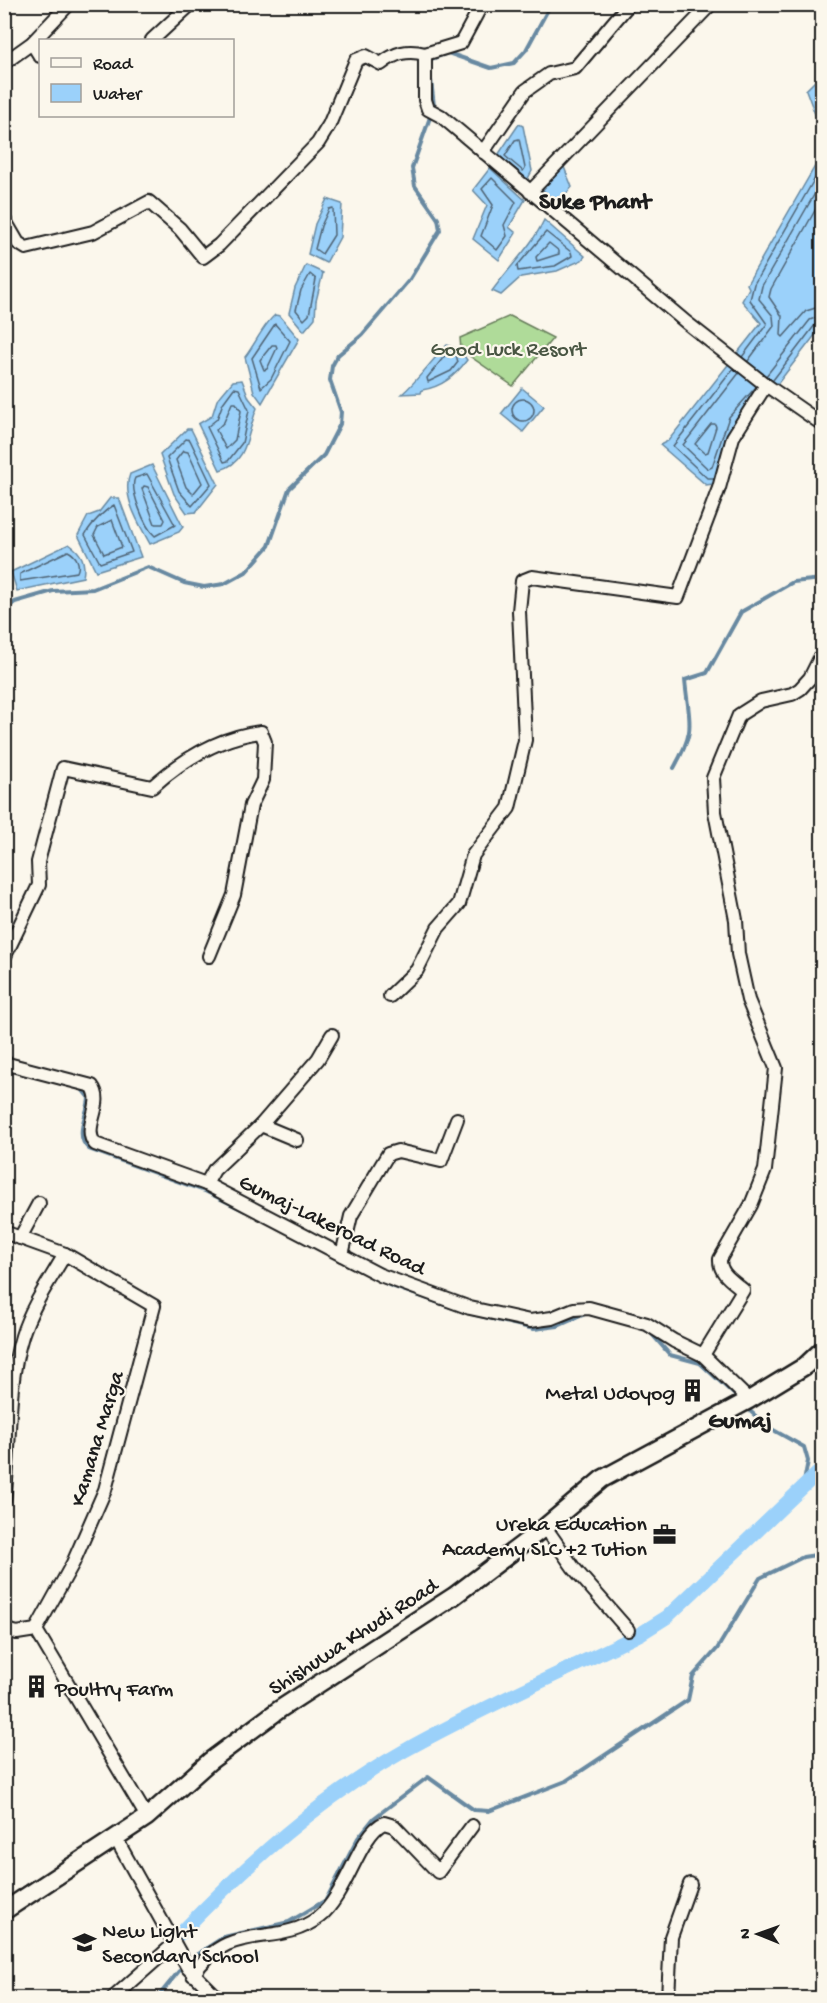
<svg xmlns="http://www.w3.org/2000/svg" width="827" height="2003" font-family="'Gochi Hand',sans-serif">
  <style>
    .green { fill: #afdb99; stroke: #667c5a; stroke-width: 1.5 }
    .water { fill: #9bd1fa; stroke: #6889a1; stroke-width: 1.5 }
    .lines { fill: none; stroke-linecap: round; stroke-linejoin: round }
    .shore { stroke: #4f6475; stroke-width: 1.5 }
    .stream { stroke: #6889a1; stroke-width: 4 }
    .canal { stroke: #9bd1fa; stroke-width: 14 }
    .minor-casing { stroke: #1c1c1c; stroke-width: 16 }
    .secondary-casing { stroke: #1c1c1c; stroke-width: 21 }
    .minor { stroke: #fbf7ec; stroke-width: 12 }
    .secondary { stroke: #fbf7ec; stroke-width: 16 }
    .labels { text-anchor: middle; stroke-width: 4.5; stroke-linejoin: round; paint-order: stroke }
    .park-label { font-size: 22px; fill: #485542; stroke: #fbf7ec }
    .street-label { font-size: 22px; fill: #1c1c1c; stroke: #fbf7ec }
    .poi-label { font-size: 22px; fill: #1c1c1c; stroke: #fbf7ec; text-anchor: end }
    .neighbourhood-label { font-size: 24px; font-weight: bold; fill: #1c1c1c; stroke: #fbf7ec }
  </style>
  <rect width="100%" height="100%" fill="#fbf7ec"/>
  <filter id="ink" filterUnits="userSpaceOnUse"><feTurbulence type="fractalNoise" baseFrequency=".0167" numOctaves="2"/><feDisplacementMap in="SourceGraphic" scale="12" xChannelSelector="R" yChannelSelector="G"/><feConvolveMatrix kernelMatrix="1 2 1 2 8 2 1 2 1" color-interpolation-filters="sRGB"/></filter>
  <g filter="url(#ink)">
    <!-- green -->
    <polygon class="green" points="510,316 553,338 513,386 461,350 460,338"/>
    <!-- water -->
    <g class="water">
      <polygon points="816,80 822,86 822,133 806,90"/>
      <polygon points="519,124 523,126 532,171 526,182 496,158"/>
      <polygon points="822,154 822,326 779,382 741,424 721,483 706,485 660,445 668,441 761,323 742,301 749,288 747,284"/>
      <polygon points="564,167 572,187 557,204 542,189 554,170"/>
      <polygon points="490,168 525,200 509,227 516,233 499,260 473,239 487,205 473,190"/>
      <polygon points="327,199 342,204 340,237 326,263 308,254 315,224"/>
      <path d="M544,220l41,36 -3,4 -25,11 -36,6 -20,18 -9,-4c17,-24 40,-45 52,-71z"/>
      <polygon points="306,265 323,273 316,301 315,318 304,331 289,313 295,288"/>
      <path d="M275,315l5,1 19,23 -37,64 -8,-11 -9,-35c10,-13 19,-33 30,-42z"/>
      <path d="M447,345l13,5 7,10c-12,16 -25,27 -45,30l-1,3 -19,1c17,-15 29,-33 45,-49z"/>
      <path d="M242,380l7,18 8,10c-10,24 -8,54 -37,62l-22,-46 14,-8 5,-16 16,-19z"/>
      <polygon points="522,388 544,406 523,432 501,414"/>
      <polygon points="187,429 191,429 218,484 196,512 187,513 174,494 160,455"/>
      <path d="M152,465l31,62 -4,5 -29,12c-10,-19 -29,-48 -20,-70z"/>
      <polygon points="110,498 119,498 141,557 96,571 78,535 88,516 99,512"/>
      <path d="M69,544c13,9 17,18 14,33l-66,14 -6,-19z"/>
    </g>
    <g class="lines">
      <!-- shore -->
      <g class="shore">
        <polygon points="519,139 525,168 523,171 505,156 515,140"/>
        <polygon points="492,178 516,202 504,225 507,236 497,250 481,236 493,205 482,189"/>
        <polyline points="822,198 771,289 769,297 782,316 781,335 783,337 806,311 822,306"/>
        <polygon points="333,208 334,235 322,254 315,249 321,226 329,209"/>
        <polygon points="546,232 571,252 572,256 555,266 518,271 517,266"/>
        <polygon points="549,243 559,251 559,254 537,261 536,257"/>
        <polygon points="310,274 316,279 309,315 304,320 296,310 301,290"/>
        <polygon points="275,324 290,341 271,379 261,388 252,358"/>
        <polygon points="272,345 276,345 277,348 267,369 264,370 260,360"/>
        <polygon points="447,353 456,355 458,362 451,371 428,382 427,378"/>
        <polyline points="742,357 767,324 750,300 754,284 822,166"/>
        <polyline points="748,361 774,326 773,316 759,299 762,286 822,181"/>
        <polyline points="739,373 683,445 708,469 712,467 729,417 755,388"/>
        <polyline points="766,376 810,320 822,315"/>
        <polyline points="773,380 815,325 822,323"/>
        <polygon points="234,388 239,389 249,410 242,443 228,461 224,462 207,427 217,419 223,403"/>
        <circle cx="523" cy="410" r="11"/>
        <polygon points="232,403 236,403 241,411 235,440 226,449 216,430 224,422"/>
        <polygon points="711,424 715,424 716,427 708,452 705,453 695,444"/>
        <polygon points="186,439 190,440 211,484 192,506 179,491 167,458"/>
        <polygon points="183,451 188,452 202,483 193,494 186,487 176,460"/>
        <path d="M147,474l28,51 -20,11c-10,-8 -26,-47 -20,-58z"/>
        <polyline points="714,478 707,478 673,446 733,369"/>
        <polygon points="144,486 148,487 165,520 163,524 155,524 142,489"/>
        <path d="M114,505l18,47 -32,11 -15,-28c6,-11 19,-24 29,-30z"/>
        <polygon points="112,520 122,547 104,554 94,535 98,527"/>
        <path d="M68,551c8,4 13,13 9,21l-57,9v-7z"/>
      </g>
      <!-- stream -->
      <g class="stream">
        <polyline points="430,63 431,59 448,53 491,68 514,63 526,50 551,4"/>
        <polyline points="4,611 15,602 53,591 93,589 148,567 184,583 204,587 224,584 246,572 269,546 289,489 324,455 340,424 341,412 330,380 332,366 338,355 362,335 410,279 440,230 438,219 415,186 412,168 434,106 430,71"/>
        <path d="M674,768c23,-41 15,-44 11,-88l22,-7 34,-61 52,-30 29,-3"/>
        <path d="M81,1088l8,10c-1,17 -16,37 0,51l116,42 40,20"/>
        <polyline points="347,1264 389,1285 465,1312"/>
        <polyline points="472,1314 534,1329 558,1326 585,1314"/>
        <polyline points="650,1332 670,1355 700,1363 739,1399"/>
        <polyline points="750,1411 768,1427 804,1447 808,1461 803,1487"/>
        <polyline points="193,1957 224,1937 289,1922 326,1900 358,1838 374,1818 428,1777 474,1810 489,1811 566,1781 688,1700 693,1676 717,1649 760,1578 803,1557 822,1554"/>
        <polyline points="157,1998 179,1971"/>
      </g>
      <!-- canal -->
      <path class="canal" d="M180,1934c67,-70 139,-135 224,-183 76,-43 158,-78 236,-117l27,-17 155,-148"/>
      <defs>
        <g id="minor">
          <polyline points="152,40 191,4"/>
          <polyline points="32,43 40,56"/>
          <polyline points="425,54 461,43 482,4"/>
          <polyline points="4,63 32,43 69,4"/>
          <polyline points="483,152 525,91 549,74 575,68 629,4"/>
          <polyline points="530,192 711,4"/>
          <path d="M4,219l14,24 8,5 67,-16 56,-30 31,27 23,28 16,-12 99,-102 11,-18 27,-65 10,-4 15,8c14,-11 26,-15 44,-10v46l3,9 13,7 246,207 79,62 56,39"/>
          <path d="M4,958l35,-73 -1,-23 25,-94 89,19c30,-27 68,-50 109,-55l4,10 -2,38 -12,25 -17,90 -25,61"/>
          <polyline points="390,996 417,970 438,928 459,904 473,855 509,808 525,740 519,611 522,581 532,577 678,597 719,488 733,437 766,385"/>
          <path d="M4,1063l88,23c14,18 -11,41 3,58l111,40 174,91 90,33 60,13 22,-3 22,-9 15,-1 58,16 27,17 29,14 46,45"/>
          <polyline points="261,1125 318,1059 332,1035"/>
          <polyline points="206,1184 214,1170 261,1125 297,1140"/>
          <polyline points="4,1232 65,1254 154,1306 105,1490 73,1563 36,1630 147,1817"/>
          <polyline points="20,1238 39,1203"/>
          <polyline points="342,1255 351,1216 388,1154 398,1151 441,1161 457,1119"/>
          <path d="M703,1355l40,-65c-10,-9 -24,-16 -23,-31l31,-54 14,-35 11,-102 -28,-68 -10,-46 -2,-34 -21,-108 -2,-34 26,-63 22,-14 31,-7 8,-5 10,-11 12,-24"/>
          <path d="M4,1500c7,-54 2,-112 18,-164 9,-29 28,-56 43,-82"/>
          <polyline points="545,1527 573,1567 628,1630"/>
          <polyline points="4,1629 17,1633 36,1630"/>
          <polyline points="115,1837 188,1968 218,1998"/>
          <path d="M193,1975c37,-57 83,-25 126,-58 28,-22 40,-83 65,-94l10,3 44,46 34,-46"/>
          <polyline points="113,1998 174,1944"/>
          <polyline points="668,1998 671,1937 690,1884"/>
        </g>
        <polyline id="secondary" points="4,1911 147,1817 210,1761 280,1709 454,1596 545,1527 602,1479 749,1400 805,1366 822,1350"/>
      </defs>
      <!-- minor casing -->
      <use href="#minor" class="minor-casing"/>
      <!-- secondary casing -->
      <use href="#secondary" class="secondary-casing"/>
      <!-- minor -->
      <use href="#minor" class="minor"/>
      <!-- secondary -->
      <use href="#secondary" class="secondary"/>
    </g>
  </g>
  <!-- icons -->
  <defs>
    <symbol id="building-bare" viewBox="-9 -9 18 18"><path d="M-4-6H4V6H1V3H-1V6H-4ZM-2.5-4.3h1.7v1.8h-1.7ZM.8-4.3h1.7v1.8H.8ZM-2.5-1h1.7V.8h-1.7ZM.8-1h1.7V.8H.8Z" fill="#1c1c1c" stroke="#fbf7ec" stroke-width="2.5" paint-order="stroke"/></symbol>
    <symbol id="office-bare" viewBox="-9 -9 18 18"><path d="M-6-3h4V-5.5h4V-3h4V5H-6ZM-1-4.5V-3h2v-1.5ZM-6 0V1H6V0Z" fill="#1c1c1c" stroke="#fbf7ec" stroke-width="2.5" paint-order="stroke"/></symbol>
    <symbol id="school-bare" viewBox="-9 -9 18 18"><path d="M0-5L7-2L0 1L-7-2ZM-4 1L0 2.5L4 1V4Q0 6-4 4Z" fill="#1c1c1c" stroke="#fbf7ec" stroke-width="2.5" paint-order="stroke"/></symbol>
  </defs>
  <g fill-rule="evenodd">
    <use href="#building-bare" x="676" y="1374" width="33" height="33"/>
    <use href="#office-bare" x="648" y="1518" width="33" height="33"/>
    <use href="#building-bare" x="20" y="1670" width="33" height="33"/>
    <use href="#school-bare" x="68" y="1926" width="33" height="33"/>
  </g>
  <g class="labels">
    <!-- park labels -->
    <g class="park-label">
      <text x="508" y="355">Good Luck Resort</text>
    </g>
    <!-- street labels -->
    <g class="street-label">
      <text transform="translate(333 1223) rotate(26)" y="8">Gumaj-Lakeroad Road</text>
      <text transform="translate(95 1438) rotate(-73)" y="8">Kamana Marga</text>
      <text transform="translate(352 1635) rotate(-33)" y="8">Shishuwa Khudi Road</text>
    </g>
    <!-- poi labels -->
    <g class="poi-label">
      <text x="675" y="1399">Metal Udoyog</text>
      <text x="647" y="1530">Ureka Education<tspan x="647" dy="25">Academy SLC +2 Tution</tspan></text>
      <text x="55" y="1695" text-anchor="start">Poultry Farm</text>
      <text x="102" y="1937" text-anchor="start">New Light<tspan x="102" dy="25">Secondary School</tspan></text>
    </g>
    <!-- neighbourhood labels -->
    <g class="neighbourhood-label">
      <text x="595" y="208">Suke Phant</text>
      <text x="740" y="1427">Gumaj</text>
    </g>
  </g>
  <!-- margin -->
  <rect width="827" height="2003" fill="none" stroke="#fbf7ec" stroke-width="24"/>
  <rect x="12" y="12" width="803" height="1979" fill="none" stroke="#1c1c1c" stroke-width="2" filter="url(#ink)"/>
  <!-- legend -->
  <rect x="39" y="39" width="195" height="78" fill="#fbf7ec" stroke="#a29f99" stroke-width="1.5"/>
  <rect x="51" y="58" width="30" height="9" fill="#fbf7ec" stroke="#a29f99" stroke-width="1.5"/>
  <text x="93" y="69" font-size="18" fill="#1c1c1c">Road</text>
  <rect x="51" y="84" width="30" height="18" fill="#9bd1fa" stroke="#a29f99" stroke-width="1.5"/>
  <text x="93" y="99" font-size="18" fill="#1c1c1c">Water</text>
  <!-- north arrow -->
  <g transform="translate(758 1934) rotate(271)" stroke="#fbf7ec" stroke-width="4.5" paint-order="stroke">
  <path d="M0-4.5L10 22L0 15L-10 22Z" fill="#1c1c1c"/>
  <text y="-9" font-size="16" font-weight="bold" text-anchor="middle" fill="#1c1c1c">N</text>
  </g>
</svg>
